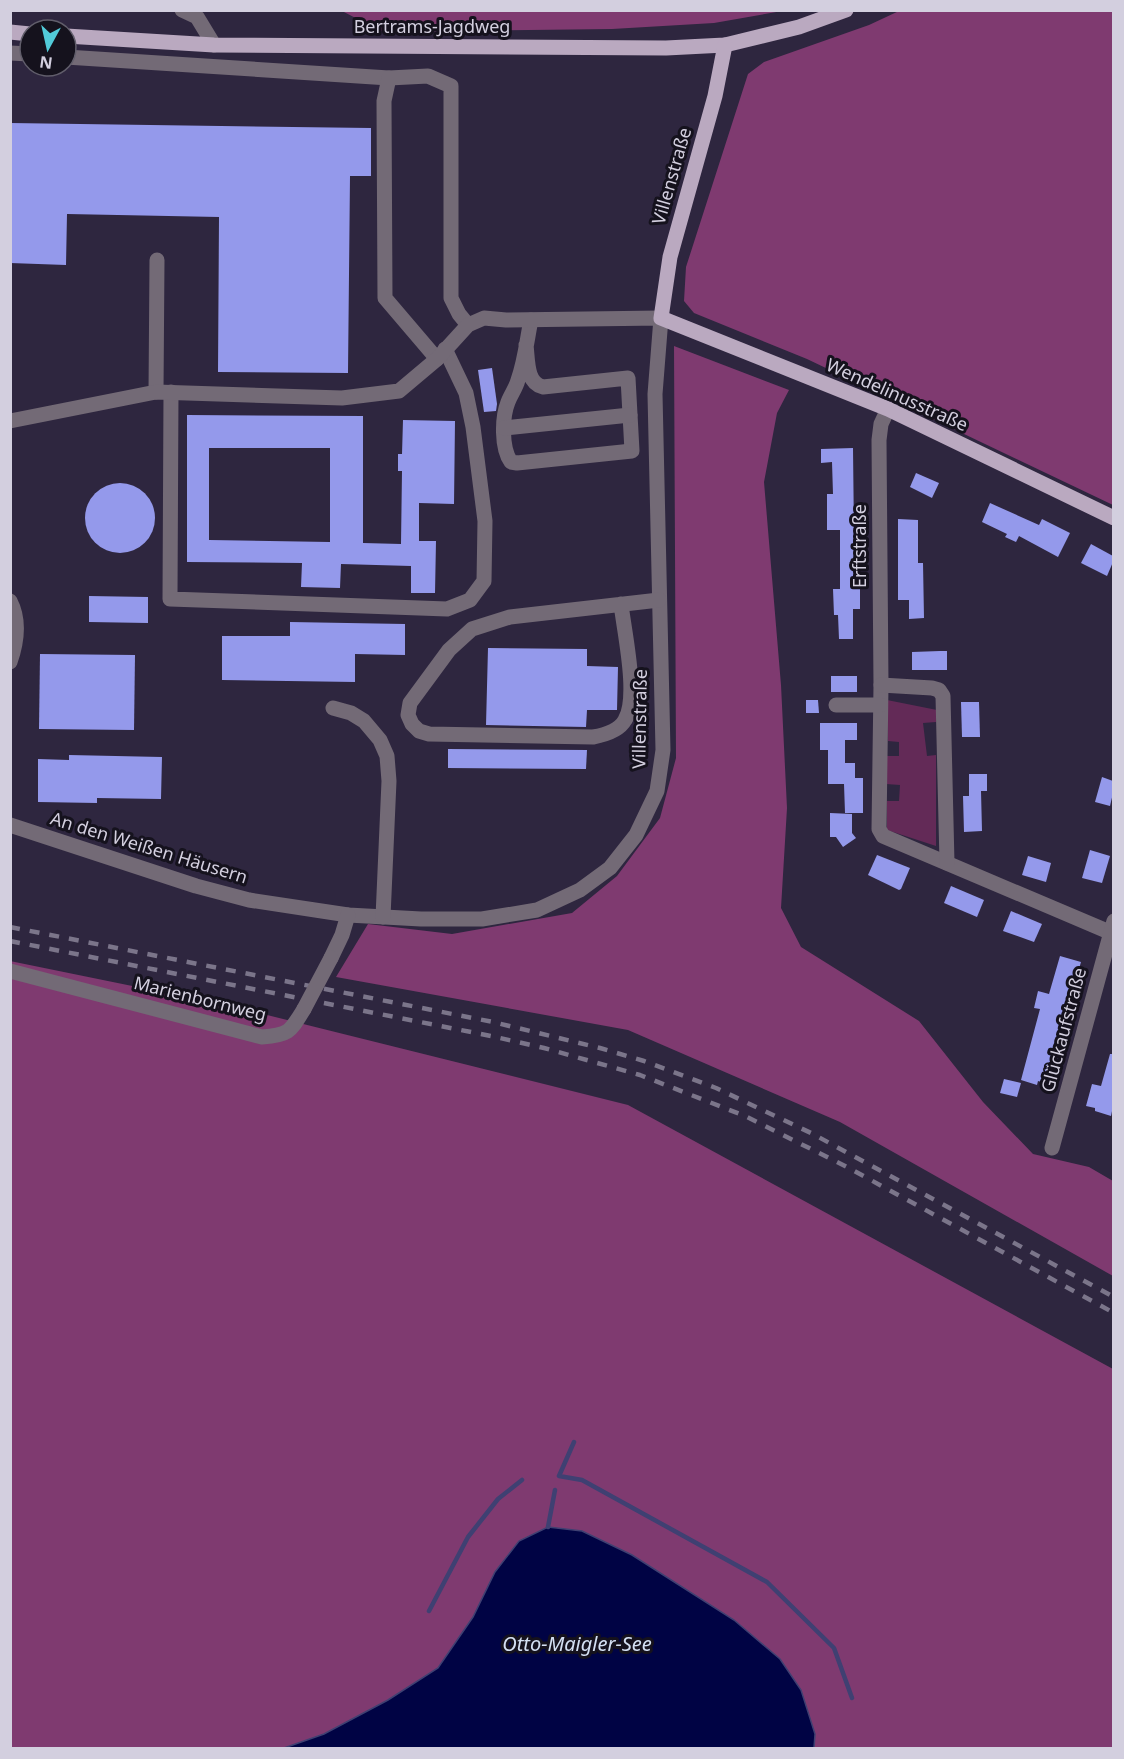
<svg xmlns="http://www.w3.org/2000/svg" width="1124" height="1759" font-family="'Noto Sans',sans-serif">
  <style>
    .green { fill: #632a57 }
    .forest { fill: #7f3a70 }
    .water { fill: #000344; stroke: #3f4072; stroke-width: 1.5 }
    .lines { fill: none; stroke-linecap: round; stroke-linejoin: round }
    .stream { stroke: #3f4072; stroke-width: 4.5 }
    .building { fill: #9499eb; fill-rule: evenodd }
    .minor { stroke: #736a76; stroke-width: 15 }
    .major { stroke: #baa9c0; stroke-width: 15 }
    .rail { stroke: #7b758a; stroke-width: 4.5; stroke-dasharray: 10 10; stroke-linecap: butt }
    .minor-bridge { stroke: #736a76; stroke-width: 15 }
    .labels { text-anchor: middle; stroke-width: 6; stroke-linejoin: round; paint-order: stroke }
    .street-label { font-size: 18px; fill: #d3cfdf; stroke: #15121d }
    .water-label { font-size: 20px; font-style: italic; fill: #d4e0f3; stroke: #15121d }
  </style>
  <rect width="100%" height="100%" fill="#2e263f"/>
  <!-- green -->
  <polygon class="green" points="887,700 937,710 936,722 923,723 927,756 936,755 936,846 887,830 887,801 899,801 900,785 886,784 886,756 899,756 899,742 888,741"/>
  <!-- forest -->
  <g class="forest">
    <polygon points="342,11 782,11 714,23 612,29 383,32"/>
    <polygon points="899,11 1113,11 1113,505 807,359 694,313 684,301 686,267 748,74 764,62 869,25"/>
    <polygon points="674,346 789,390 777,413 764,482 781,685 787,808 781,908 801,947 919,1021 983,1102 1033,1154 1089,1167 1113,1181 1113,1276 840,1122 628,1030 336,977 368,924 452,934 572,913 617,876 660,818 676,758"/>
    <polygon points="10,961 235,1007 628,1105 1113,1369 1113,1748 814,1748 815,1734 495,1572 473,1617 438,1668 388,1700 324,1734 284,1748 11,1748"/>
  </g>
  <!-- water -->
  <polygon class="water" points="548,1527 582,1531 632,1555 734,1620 780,1659 801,1690 815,1734 814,1748 284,1748 324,1734 388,1700 438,1668 473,1617 495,1572 519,1541"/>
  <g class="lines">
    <!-- stream -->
    <g class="stream">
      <polyline points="574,1442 559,1476 582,1480 767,1582 834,1648 852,1698"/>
      <polyline points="548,1527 555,1490"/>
      <polyline points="429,1611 468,1537 498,1499 522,1480"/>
    </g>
  </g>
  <!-- building -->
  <g class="building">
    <polygon points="10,123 371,128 371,176 350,176 348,373 218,372 219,217 67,214 66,265 10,263"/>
    <polygon points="492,368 497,404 496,411 484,412 478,370"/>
    <path d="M187,415l176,1v127l38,1 1,-73h-4v-17h4l1,-34 52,1 -1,83 -35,-1v38h17l-1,52h-24v-27l-70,-2 -1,24 -39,-1 1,-24 -115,-1zM209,448h121v94l-121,-2z"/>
    <polygon points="853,448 854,536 860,536 860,609 853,609 853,639 839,639 838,615 834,615 833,589 840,589 840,530 827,530 827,494 833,494 832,462 821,463 821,449"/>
    <polygon points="916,473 939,483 932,498 910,487"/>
    <circle cx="120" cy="518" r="35"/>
    <polygon points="990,503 1039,525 1042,519 1070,533 1058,557 1019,536 1016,542 1005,537 1007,534 982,522"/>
    <polygon points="898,519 918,520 918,563 923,563 924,618 909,619 909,600 898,600"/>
    <polygon points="1091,544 1113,556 1113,562 1107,576 1081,563"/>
    <polygon points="89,596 148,597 148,623 89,622"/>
    <polygon points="290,622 405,624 405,655 355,654 355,682 222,680 222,636 290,636"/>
    <polygon points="488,648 587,649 587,666 618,667 617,710 587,710 586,727 486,725"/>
    <polygon points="940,651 947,651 947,670 912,670 912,652"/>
    <polygon points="40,654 135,655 134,730 39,729"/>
    <rect x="831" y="676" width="26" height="16"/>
    <polygon points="806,700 818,700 819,713 806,713"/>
    <polygon points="961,702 979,702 980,737 962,737"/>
    <polygon points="820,723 857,723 857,740 845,740 845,763 855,763 855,778 863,778 863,813 845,813 844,784 828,784 828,750 820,750"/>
    <polygon points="448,749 587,750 586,769 448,768"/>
    <polygon points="69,755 162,757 161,799 97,798 97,803 38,802 38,759 69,760"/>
    <polygon points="969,774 987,774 987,791 981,791 982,831 964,832 963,796 969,796"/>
    <polygon points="1102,777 1113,781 1113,793 1110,806 1095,802"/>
    <polygon points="830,813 852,814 852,833 856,838 843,847 836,837 830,837"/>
    <polygon points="1090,850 1110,856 1102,883 1082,878"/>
    <polygon points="877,855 910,868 901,889 899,890 868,875"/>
    <polygon points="1028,856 1051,863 1046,882 1022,875"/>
    <polygon points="951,886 984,900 977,917 944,903"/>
    <polygon points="1011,911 1042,924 1034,942 1003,931"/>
    <polygon points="1060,956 1081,962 1070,1000 1067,999 1061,1021 1063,1025 1060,1039 1056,1041 1051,1061 1053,1062 1047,1084 1038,1081 1037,1085 1021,1080 1040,1009 1034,1008 1038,991 1049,994"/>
    <polygon points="1110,1054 1113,1054 1113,1106 1111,1116 1095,1111 1095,1108 1086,1106 1092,1084 1101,1086"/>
    <polygon points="1004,1079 1021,1083 1017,1097 1000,1093"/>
  </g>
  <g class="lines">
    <!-- minor -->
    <g class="minor">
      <polyline points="182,10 197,17 214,45"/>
      <polyline points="10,53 30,54"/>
      <polyline points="66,57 389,78"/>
      <path d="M526,345c2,15 0,38 17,42l85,-9 4,73 -115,12 -6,-1c-10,-14 -9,-45 -3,-60 3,-8 8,-14 10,-22 7,-19 9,-41 13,-60"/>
      <polyline points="437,359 385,298 384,101 389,78 428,76 451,86 451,298 459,314 468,325"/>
      <polyline points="156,392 157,260"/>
      <polyline points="171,392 170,599 447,609 470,600 484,581 485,521 473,427 466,393 445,349"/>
      <polyline points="888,409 881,424 879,440 881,685 879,829 883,836 1114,934"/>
      <polyline points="10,421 156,392 342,398 399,391 437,359 468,325 484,318 506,320 661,318 655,394 663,750 657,791 636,835 610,868 580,890 537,910 482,919 421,919 348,915 249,900 196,886 10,825"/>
      <polyline points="504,428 630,415"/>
      <path d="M10,601c10,19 7,41 0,61"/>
      <path d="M621,604c3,27 18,93 4,116 -6,11 -21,15 -32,17l-164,-3 -10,-3 -7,-7 -4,-9 2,-12 39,-53 23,-21 38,-12 149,-17"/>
      <polyline points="881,685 932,688 939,690 943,696 947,863"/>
      <polyline points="836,705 880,705"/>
      <polyline points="333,708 351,713 364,721 380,740 387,756 389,781 383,917"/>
      <polyline points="331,958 342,935 348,915"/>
      <path d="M10,971l252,66c27,-2 28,-5 42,-28"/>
      <polyline points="1052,1148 1114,921"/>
    </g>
    <!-- major -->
    <g class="major">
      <polyline points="10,32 30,34"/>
      <polyline points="66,36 214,45 666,48 725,45 799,27 846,10"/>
      <polyline points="725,45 715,96 670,257 661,318 888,409 1114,518"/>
    </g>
    <!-- rail -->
    <g class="rail">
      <polyline points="10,927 493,1022 600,1048 644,1061 716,1088 811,1133 1114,1297"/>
      <polyline points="10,941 491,1036 544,1048 640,1075 745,1116 847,1167 1114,1313"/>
    </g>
    <!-- minor-bridge -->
    <polyline class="minor-bridge" points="304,1009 331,958"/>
  </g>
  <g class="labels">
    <!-- street labels -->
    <g class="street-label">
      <text x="432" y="33">Bertrams-Jagdweg</text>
      <text transform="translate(672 176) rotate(-74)" y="6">Villenstraße</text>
      <text transform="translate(897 395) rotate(24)" y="6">Wendelinusstraße</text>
      <text transform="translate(860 546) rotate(-90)" y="6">Erftstraße</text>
      <text transform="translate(640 719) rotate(-89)" y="6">Villenstraße</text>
      <text transform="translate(149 848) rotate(17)" y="6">An den Weißen Häusern</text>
      <text transform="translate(200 999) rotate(14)" y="6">Marienbornweg</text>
      <text transform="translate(1064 1030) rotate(-75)" y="6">Glückaufstraße</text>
    </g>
    <!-- water labels -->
    <g class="water-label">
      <text x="577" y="1651">Otto-Maigler-See</text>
    </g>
  </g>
  <!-- border -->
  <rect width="1124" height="1759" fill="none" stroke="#d3cfdf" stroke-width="24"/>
  <!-- north arrow -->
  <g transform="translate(48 48) rotate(188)"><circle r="28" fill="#15121d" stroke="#615e6b" stroke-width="1.5"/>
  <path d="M0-4.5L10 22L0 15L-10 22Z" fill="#52cbd9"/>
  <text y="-9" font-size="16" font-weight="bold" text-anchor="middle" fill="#d3cfdf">N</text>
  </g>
</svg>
